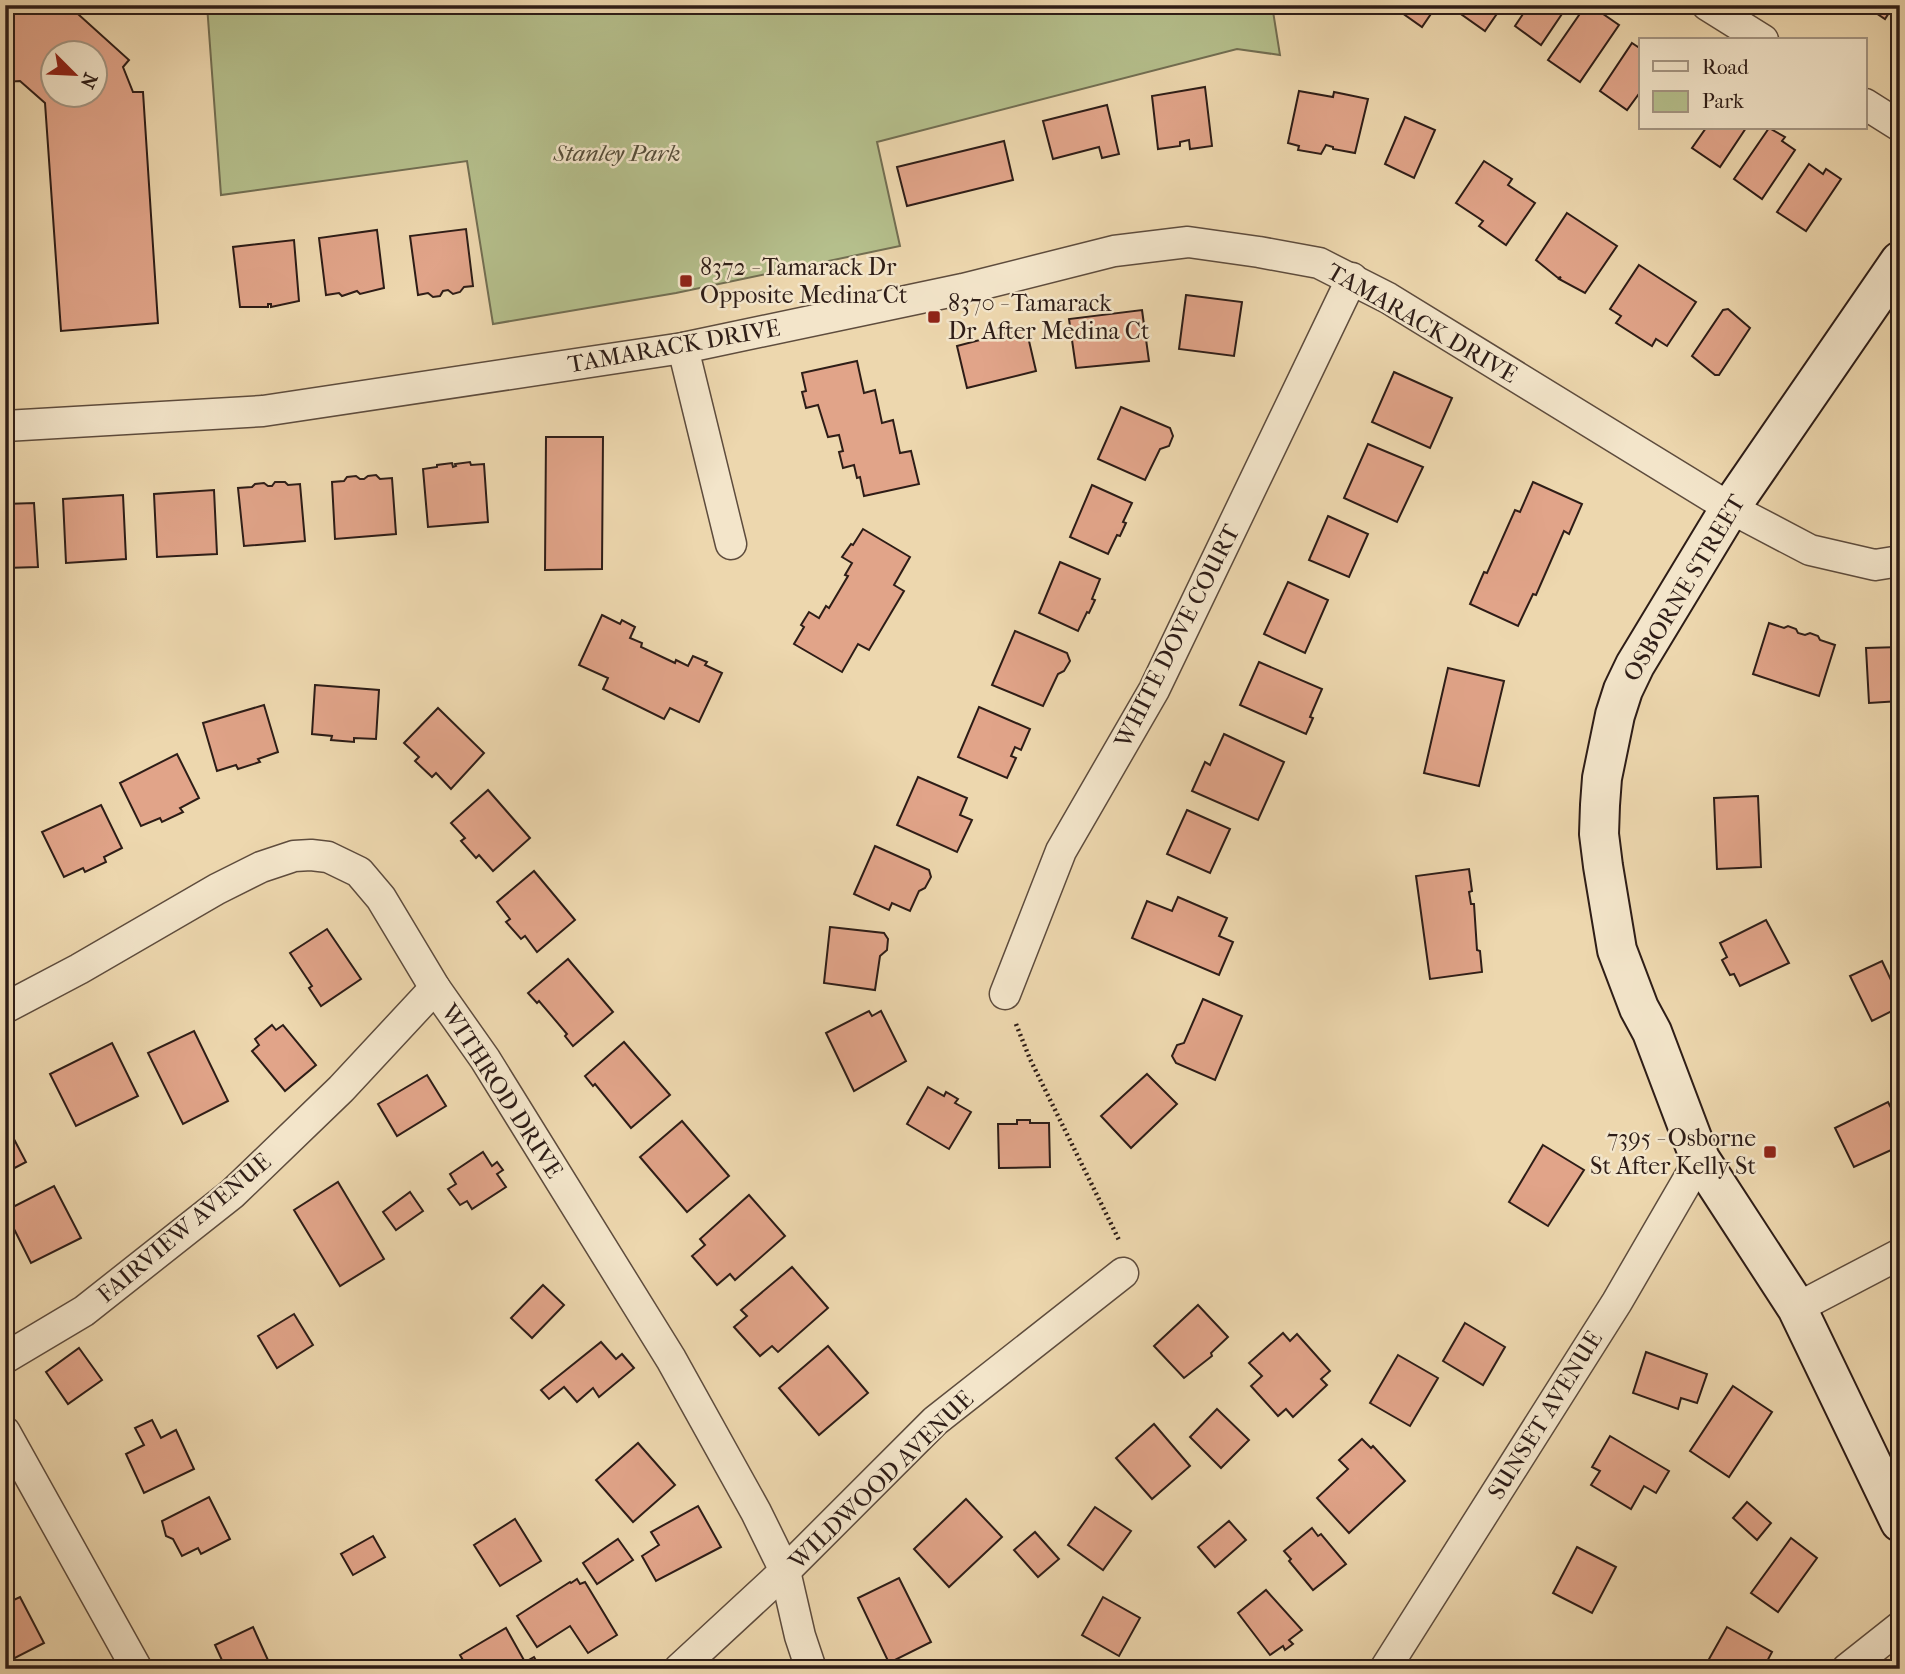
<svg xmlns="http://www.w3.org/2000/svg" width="1905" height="1674" font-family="'IM FELL French Canon',serif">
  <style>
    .green { fill: #b5bf8c; stroke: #726e52; stroke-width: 2 }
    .building { fill: #e1a489; stroke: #2e1d17; stroke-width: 2; fill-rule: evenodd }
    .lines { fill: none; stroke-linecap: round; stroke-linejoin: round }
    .street-casing { stroke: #5e4c3d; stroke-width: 33 }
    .secondary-casing { stroke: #2e1d17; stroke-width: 42 }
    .path { stroke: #2e1d17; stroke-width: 4.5; stroke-dasharray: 2 3.5; stroke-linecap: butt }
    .street { stroke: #f3e5ca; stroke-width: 30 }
    .secondary { stroke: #f3e5ca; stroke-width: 38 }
    .poi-dot { fill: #8f2418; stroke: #f3e5ca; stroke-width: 2.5 }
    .labels { text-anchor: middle; stroke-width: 5; stroke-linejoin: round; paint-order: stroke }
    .park-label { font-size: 24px; font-style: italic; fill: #564e3a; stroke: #f3e5ca }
    .poi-label { font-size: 24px; fill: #2e1d17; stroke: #f3e5ca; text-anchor: start }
    .street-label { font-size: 24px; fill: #2e1d17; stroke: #f3e5ca }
  </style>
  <rect width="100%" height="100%" fill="#edd7ae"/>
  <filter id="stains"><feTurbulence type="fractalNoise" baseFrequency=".00286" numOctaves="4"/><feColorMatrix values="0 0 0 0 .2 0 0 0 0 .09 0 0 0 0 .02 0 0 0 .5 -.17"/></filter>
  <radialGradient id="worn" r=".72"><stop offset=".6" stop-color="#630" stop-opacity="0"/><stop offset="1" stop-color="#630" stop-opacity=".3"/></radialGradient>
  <!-- green -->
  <polygon class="green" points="207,5 1272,5 1280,55 1237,49 877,142 900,246 676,293 493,324 467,161 221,195"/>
  <!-- building -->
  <g class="building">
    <path d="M5,5h63l61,55 -6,7 10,25h10l15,231 -97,8 -16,-228 -25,-22 -15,1zM52,52h42v42h-42z"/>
    <polygon points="1397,5 1437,5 1422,27 1395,8"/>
    <polygon points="1463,5 1503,5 1485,31 1458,12"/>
    <polygon points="1529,5 1568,5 1541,45 1515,26"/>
    <polygon points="1586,5 1590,5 1619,25 1580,82 1548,60"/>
    <polygon points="1864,5 1894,5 1885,19"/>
    <polygon points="1632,43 1641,49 1641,91 1627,110 1600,91"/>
    <polygon points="1205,87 1212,146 1190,149 1189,140 1180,142 1180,146 1158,149 1152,96"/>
    <polygon points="1299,91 1333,97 1334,92 1368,99 1355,153 1333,149 1333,147 1326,145 1321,154 1298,150 1299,146 1288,143"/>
    <polygon points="1107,105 1119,154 1102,158 1099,147 1053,159 1043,121"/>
    <polygon points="1405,117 1435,130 1414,178 1385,164"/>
    <polygon points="1706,128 1746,128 1720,167 1692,148"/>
    <polygon points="1769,128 1785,137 1782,141 1795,150 1762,199 1734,179"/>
    <polygon points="1004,141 1013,180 907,206 897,167"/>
    <polygon points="1484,161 1512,179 1508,185 1535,203 1506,245 1479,226 1483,221 1456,203"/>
    <polygon points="1809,164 1823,174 1826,169 1841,179 1806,231 1777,212"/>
    <polygon points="1567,213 1617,246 1585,293 1559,279 1561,277 1558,278 1536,260"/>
    <polygon points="466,229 473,286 464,287 460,292 453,294 448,290 443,291 440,296 433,297 428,293 418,295 410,236"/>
    <polygon points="377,230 384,288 360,294 357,291 342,296 339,293 326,295 319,238"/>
    <polygon points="294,240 299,301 271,307 271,304 268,304 268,307 240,307 233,247"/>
    <polygon points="1639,265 1696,302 1667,346 1656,339 1652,346 1616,323 1621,316 1610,309"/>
    <polygon points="1186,295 1242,302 1234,356 1179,349"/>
    <polygon points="1728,309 1750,328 1719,375 1715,375 1692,356 1723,310"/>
    <polygon points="1142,310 1149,361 1076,368 1069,319"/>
    <polygon points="1026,328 1036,371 967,388 957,346"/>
    <polygon points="857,361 864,393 875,390 882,423 893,420 900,453 911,451 919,484 864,496 860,477 857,478 854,465 843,468 839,452 843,451 839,435 828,437 818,405 806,408 802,392 806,391 802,373"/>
    <polygon points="1394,372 1452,398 1430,448 1372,422"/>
    <polygon points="1121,407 1170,428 1173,436 1169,446 1160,449 1145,480 1098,459"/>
    <polygon points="546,437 603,437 602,569 545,570"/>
    <polygon points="1368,444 1423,467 1397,522 1344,498"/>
    <polygon points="470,462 471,465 484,464 488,522 428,527 423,469 437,467 437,465 452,463 453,467 456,466 455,464"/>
    <polygon points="376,475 380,479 392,478 396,534 335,539 332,482 344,481 347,477 356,476 360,479 364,479 368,476"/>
    <polygon points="275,482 285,482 288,485 300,484 305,541 244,546 238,488 252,487 255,484 264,483 268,486 272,486"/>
    <polygon points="1533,482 1582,504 1569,534 1564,531 1536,595 1533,594 1518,626 1470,604 1484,572 1487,573 1515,510 1520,512"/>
    <polygon points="1092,485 1132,503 1123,522 1126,523 1120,536 1117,535 1108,554 1070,537"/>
    <polygon points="214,490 217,554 157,557 154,494"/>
    <polygon points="123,495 126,559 66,563 63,499"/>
    <polygon points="34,503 38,567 5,568 5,504"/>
    <polygon points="1328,516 1368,534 1349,577 1309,560"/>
    <polygon points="863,529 910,557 894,585 904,591 869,650 858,644 842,672 794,644 804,627 801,625 809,612 819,618 826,606 829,608 848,576 845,575 852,563 842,557 851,544 853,545"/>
    <polygon points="1060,562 1100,579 1092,599 1095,600 1089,613 1087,612 1078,631 1039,613"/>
    <polygon points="1288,582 1328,600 1305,653 1264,634"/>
    <polygon points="602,615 620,624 622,620 635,627 630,638 642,643 641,647 675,663 676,660 688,666 693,656 707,662 705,665 722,673 699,722 670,708 664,719 603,689 608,678 579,665"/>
    <polygon points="1769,623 1784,628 1788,626 1796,629 1798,633 1805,635 1810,633 1818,636 1820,640 1835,645 1819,696 1753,674"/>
    <polygon points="1015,631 1067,653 1070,661 1064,671 1058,674 1043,706 992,685"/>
    <polygon points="1900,647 1900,701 1869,703 1866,648"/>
    <polygon points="1259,662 1322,689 1310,717 1313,718 1306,734 1240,705"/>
    <polygon points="1448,668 1504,681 1479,786 1424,773"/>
    <polygon points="315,685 379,690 376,739 354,738 354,742 331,740 332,736 312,734"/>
    <polygon points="264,705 278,752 258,759 260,762 238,769 236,765 217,771 203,723"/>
    <polygon points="979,707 1030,729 1021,750 1015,747 1011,756 1016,758 1007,778 958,757"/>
    <polygon points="438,708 484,753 451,789 436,773 432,777 415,761 419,757 404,743"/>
    <polygon points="1224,734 1284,762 1258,820 1192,791 1205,762 1210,765"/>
    <polygon points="177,754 199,798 180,808 183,812 162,822 160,818 141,826 120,783"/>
    <polygon points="918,777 967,798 960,815 972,820 957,852 897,825"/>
    <polygon points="488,790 530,838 493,871 479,855 476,858 461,841 465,838 451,823"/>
    <polygon points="1758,796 1761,867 1717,869 1714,798"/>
    <polygon points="101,805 122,848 104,857 106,862 85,872 83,868 64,877 42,832"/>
    <polygon points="1187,810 1230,829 1210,873 1167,854"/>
    <polygon points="875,846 929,870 931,877 925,888 919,891 910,911 892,903 889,910 854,894"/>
    <polygon points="1469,869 1472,891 1469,892 1471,904 1474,904 1477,950 1480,951 1482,972 1430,979 1416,876"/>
    <polygon points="534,871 575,920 537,952 525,936 521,939 506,922 510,919 497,902"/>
    <polygon points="1178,897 1227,918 1219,936 1233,942 1219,975 1132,938 1147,901 1172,911"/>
    <polygon points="1766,920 1789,963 1740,986 1734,974 1730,975 1722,960 1727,957 1720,943"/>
    <polygon points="830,927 884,933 888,939 887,950 880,956 875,990 824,983"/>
    <polygon points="327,929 361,979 321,1006 309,988 312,986 290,953"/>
    <polygon points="568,959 613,1012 573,1046 565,1036 567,1034 539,1001 537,1003 528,993"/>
    <polygon points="1882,961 1900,999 1900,1007 1872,1021 1850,976"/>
    <polygon points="1203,999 1242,1016 1215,1080 1176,1063 1172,1056 1177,1045 1184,1043"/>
    <polygon points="869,1011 872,1016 881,1011 906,1061 854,1091 826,1033"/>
    <polygon points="272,1025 276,1030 283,1025 316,1065 285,1091 252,1051 259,1045 255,1039"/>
    <polygon points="194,1031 228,1101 183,1124 148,1053"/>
    <polygon points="624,1042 670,1095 631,1128 595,1084 593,1086 585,1076"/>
    <polygon points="112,1043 138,1096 76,1126 50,1074"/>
    <polygon points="1147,1074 1177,1104 1131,1148 1101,1116"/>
    <polygon points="427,1075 446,1106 397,1136 378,1104"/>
    <polygon points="928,1087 944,1096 946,1092 958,1099 955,1103 971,1112 949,1149 907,1124"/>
    <polygon points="1888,1102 1900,1125 1900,1146 1854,1167 1835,1128"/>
    <polygon points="1017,1120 1030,1120 1030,1123 1049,1123 1050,1167 999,1168 998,1124 1017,1124"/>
    <polygon points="682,1121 729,1176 687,1212 640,1157"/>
    <polygon points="5,1122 26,1162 5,1173"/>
    <polygon points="1543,1145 1584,1170 1548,1226 1509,1202"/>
    <polygon points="483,1152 492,1166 497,1162 503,1170 497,1174 506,1187 472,1209 467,1201 460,1205 448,1189 456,1184 450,1174"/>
    <polygon points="338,1182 384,1259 340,1286 294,1210"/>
    <polygon points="54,1186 81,1238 31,1263 5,1211"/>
    <polygon points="410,1192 423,1211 396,1230 383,1212"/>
    <polygon points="749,1195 785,1236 735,1280 730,1274 717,1285 692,1256 705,1245 700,1239"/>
    <polygon points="792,1267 828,1308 778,1352 772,1346 760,1356 734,1327 747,1316 741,1310"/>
    <polygon points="543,1285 564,1305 532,1338 511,1318"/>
    <polygon points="1198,1305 1228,1337 1211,1353 1212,1356 1184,1378 1154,1346"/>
    <polygon points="294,1314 313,1345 277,1368 258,1336"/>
    <polygon points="1465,1323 1505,1347 1483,1385 1443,1361"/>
    <polygon points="1283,1333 1290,1341 1297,1334 1330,1371 1321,1379 1327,1385 1293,1417 1286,1409 1278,1416 1251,1386 1262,1376 1249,1363"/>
    <polygon points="601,1342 616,1359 622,1354 634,1368 599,1397 593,1388 577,1402 564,1387 549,1399 541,1390"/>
    <polygon points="828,1346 868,1393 819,1435 779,1388"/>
    <polygon points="79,1348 102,1380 68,1404 46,1372"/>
    <polygon points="1646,1352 1707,1374 1697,1403 1681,1398 1678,1409 1633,1393"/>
    <polygon points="1398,1355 1438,1378 1410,1426 1370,1403"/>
    <polygon points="1733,1386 1772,1412 1729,1477 1690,1451"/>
    <polygon points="1217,1409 1249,1440 1221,1468 1190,1437"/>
    <polygon points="152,1420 161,1438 176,1430 194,1469 144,1493 126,1454 144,1445 135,1428"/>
    <polygon points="1154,1424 1190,1466 1152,1499 1116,1458"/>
    <polygon points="1610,1436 1669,1471 1656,1493 1644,1486 1631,1509 1591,1485 1600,1471 1592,1467"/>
    <polygon points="1362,1439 1371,1448 1373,1446 1405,1481 1349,1533 1317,1498 1348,1469 1339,1460"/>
    <polygon points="638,1443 675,1485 633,1522 596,1480"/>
    <polygon points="209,1497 230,1539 201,1554 198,1548 182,1556 173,1539 166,1536 162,1521"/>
    <polygon points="966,1499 1002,1537 949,1587 914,1549"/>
    <polygon points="1747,1502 1771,1523 1757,1540 1733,1518"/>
    <polygon points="698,1506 721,1547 656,1581 642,1556 659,1545 651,1532"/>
    <polygon points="1095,1507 1131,1531 1103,1570 1068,1545"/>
    <polygon points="515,1519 541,1561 500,1586 474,1545"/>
    <polygon points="1229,1521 1246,1540 1215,1567 1198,1547"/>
    <polygon points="1312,1528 1318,1536 1321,1534 1346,1564 1313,1590 1289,1561 1291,1559 1284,1551"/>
    <polygon points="1035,1532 1059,1559 1038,1577 1014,1550"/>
    <polygon points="373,1536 385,1557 353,1575 341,1554"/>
    <polygon points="1791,1538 1817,1558 1778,1612 1751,1593"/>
    <polygon points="618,1539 633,1560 597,1584 583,1563"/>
    <polygon points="1577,1547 1616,1567 1592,1613 1553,1593"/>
    <polygon points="899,1578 931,1642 889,1663 858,1598"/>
    <polygon points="577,1579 580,1584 585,1582 617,1635 588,1653 570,1626 537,1647 517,1616 570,1582 571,1583"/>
    <polygon points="1266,1590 1302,1630 1289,1640 1293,1644 1285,1650 1283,1646 1270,1655 1238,1613"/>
    <polygon points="20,1597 44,1643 9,1661 5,1655 5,1604"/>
    <polygon points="1103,1597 1140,1618 1119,1656 1082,1635"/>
    <polygon points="253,1627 272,1669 226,1669 215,1645"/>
    <polygon points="1727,1627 1772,1652 1763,1669 1704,1668"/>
    <polygon points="506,1628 525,1662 534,1657 541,1669 468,1669 460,1655"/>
  </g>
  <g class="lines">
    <defs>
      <g id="street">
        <polyline points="1707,5 1763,40"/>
        <polyline points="1865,104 1900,126"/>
        <polyline points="683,348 731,544"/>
        <polyline points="5,426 263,411 683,348 963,289 1114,251 1188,242 1259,252 1319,263 1388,298 1730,508 1810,550 1875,565 1900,561"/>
        <polyline points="1005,994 1061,851 1154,690 1352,278"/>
        <polyline points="5,1008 79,969 217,889 261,867 294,856 311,855 328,857 359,872 381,898 435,988 485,1059 671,1359 756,1512 785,1571 800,1636 811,1669"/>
        <polyline points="1797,1308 1900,1254"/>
        <polyline points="5,1358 84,1311 232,1194 341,1089 435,988"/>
        <polyline points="5,1432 137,1669"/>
        <polyline points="679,1669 785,1571 935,1421 1123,1273"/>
        <polyline points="1385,1669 1617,1302 1700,1159"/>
        <polyline points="1847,1669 1900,1627"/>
      </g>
      <polyline id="secondary" points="1900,261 1730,508 1635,665 1623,690 1615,715 1602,778 1600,805 1599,834 1603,866 1617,950 1639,1008 1652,1032 1700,1159 1797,1308 1900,1522"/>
    </defs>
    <!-- street casing -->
    <use href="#street" class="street-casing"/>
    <!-- secondary casing -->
    <use href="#secondary" class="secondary-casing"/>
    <!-- path -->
    <polyline class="path" points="1016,1024 1030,1059 1119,1240"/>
    <!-- street -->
    <use href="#street" class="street"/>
    <!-- secondary -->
    <use href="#secondary" class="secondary"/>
  </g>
  <!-- markers -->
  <g class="poi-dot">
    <rect x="679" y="274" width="14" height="14" rx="3.5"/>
    <rect x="927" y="310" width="14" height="14" rx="3.5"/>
    <rect x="1763" y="1145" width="14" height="14" rx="3.5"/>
  </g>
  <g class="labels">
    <!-- park labels -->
    <g class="park-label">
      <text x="617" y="161">Stanley Park</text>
    </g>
    <!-- poi labels -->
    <g class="poi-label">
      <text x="700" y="275">8372 - Tamarack Dr<tspan x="700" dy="28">Opposite Medina Ct</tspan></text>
      <text x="948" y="311">8370 - Tamarack<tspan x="948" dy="28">Dr After Medina Ct</tspan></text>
      <text x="1756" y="1146" text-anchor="end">7395 - Osborne<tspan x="1756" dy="28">St After Kelly St</tspan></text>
    </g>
    <!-- street labels -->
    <g class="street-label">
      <text transform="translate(1422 323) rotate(30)" y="8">TAMARACK DRIVE</text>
      <text transform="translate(674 346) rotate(-10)" y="8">TAMARACK DRIVE</text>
      <text transform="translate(1684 588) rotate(-59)" y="8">OSBORNE STREET</text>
      <text transform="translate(1177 636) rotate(-63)" y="8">WHITE DOVE COURT</text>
      <text transform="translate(502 1091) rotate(57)" y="8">WITHROD DRIVE</text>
      <text transform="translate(184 1228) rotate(-40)" y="8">FAIRVIEW AVENUE</text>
      <text transform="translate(1545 1415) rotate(-58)" y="8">SUNSET AVENUE</text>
      <text transform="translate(881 1480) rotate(-44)" y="8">WILDWOOD AVENUE</text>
    </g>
  </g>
  <!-- margin -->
  <rect width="1905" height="1674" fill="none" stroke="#edd7ae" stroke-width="28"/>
  <rect x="7" y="7" width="1891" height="1660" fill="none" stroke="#2e1d17" stroke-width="3.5"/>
  <rect x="14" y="14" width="1877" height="1646" fill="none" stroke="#2e1d17" stroke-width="2"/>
  <!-- legend -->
  <rect x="1639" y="38" width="228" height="91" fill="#f3e5ca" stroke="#a49582" stroke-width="2"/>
  <rect x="1653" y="61" width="35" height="10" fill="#f3e5ca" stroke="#a49582" stroke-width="2"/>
  <text x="1702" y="74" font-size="21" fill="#2e1d17">Road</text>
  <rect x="1653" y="91" width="35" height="21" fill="#b5bf8c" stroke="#a49582" stroke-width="2"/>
  <text x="1702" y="108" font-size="21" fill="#2e1d17">Park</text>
  <!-- north arrow -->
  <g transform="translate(74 74) rotate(114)"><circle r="33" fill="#f3e5ca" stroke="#a49582" stroke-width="2"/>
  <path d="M0-5L12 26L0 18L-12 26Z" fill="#8f2418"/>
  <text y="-10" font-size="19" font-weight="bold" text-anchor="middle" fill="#2e1d17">N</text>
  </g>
  <rect width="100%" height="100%" filter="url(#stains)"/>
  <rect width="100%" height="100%" fill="url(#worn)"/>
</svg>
